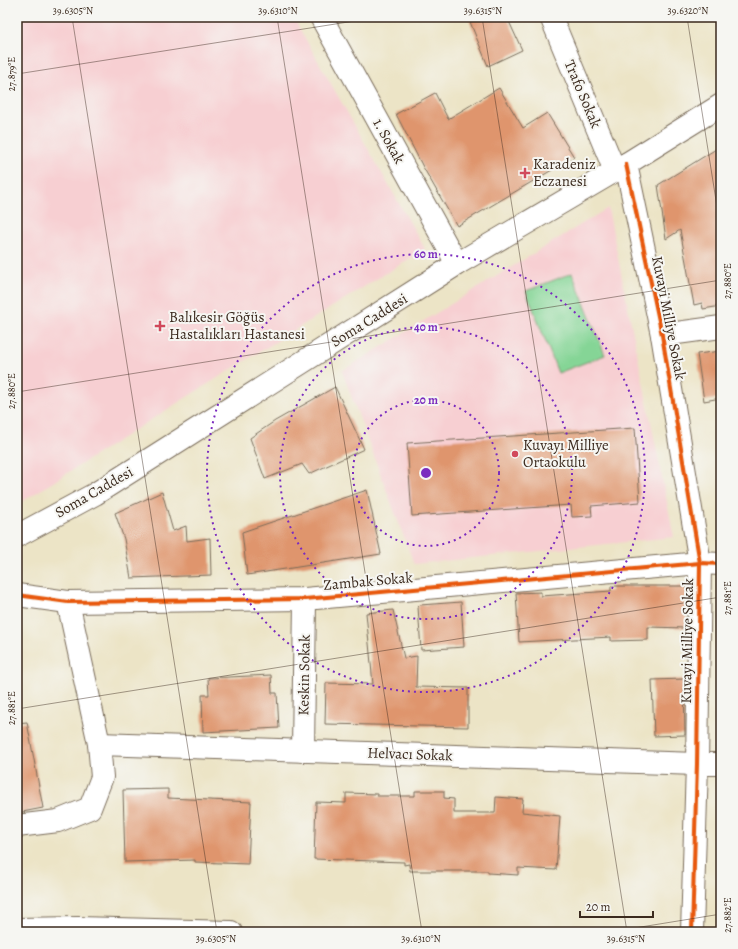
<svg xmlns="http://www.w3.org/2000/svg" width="738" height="949" font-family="Alegreya,serif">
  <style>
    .built { fill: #f7cfd2 }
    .green { fill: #85d596; stroke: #60805a }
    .building { fill: #df956d }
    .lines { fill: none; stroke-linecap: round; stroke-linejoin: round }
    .minor-casing { stroke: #796b59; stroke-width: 24 }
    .secondary-casing { stroke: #796b59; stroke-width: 24 }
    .trunk-casing { stroke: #796b59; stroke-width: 24 }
    .minor { stroke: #fff; stroke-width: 22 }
    .secondary { stroke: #fff; stroke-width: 22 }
    .trunk { stroke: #fff; stroke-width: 22 }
    .cycleway-casing { stroke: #f6f6f2; stroke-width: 6 }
    .cycleway { stroke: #e8590c; stroke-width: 4 }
    .ticks { fill: none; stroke: #3b2a1e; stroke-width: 1; stroke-opacity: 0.45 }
    .ring { fill: none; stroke: #7b2cbf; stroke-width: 2; stroke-dasharray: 2 4 }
    .poi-dot { fill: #d1495b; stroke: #f6f6f2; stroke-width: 1.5 }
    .labels { text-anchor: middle; stroke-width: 4; stroke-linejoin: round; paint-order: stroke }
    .street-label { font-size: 15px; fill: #3b2a1e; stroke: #f6f6f2 }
    .poi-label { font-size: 15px; fill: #3b2a1e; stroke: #f6f6f2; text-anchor: start }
    .centre { fill: #7b2cbf; stroke: #f6f6f2; stroke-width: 2 }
    .ring-label { font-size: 12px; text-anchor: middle; font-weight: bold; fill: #7b2cbf; stroke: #f6f6f2; stroke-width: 4; stroke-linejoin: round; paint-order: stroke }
    .neatline { fill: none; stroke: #3b2a1e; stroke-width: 1.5 }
    .ticks-label { font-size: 10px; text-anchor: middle; fill: #3b2a1e }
  </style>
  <rect width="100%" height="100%" fill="#f6f6f2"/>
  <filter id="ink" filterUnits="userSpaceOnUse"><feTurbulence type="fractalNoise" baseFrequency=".025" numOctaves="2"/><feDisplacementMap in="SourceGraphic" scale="8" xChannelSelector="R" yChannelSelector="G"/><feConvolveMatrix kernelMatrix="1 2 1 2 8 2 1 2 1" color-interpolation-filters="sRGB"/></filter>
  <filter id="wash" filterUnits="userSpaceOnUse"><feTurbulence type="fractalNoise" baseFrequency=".012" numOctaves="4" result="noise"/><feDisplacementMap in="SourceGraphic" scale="16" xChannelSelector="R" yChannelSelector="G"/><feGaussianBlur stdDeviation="0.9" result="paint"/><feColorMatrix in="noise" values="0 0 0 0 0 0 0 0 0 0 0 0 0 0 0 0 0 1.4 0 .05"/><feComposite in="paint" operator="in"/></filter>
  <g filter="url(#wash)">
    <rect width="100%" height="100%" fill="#ece4c6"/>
    <!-- built -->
    <g class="built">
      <polygon points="17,17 293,17 425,249 179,402 17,505"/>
      <polygon points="608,208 674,537 414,564 342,371"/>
    </g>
    <!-- green -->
    <polygon class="green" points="572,273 605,355 558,373 526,291"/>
    <g id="blocks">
      <!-- building -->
      <g class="building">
        <polygon points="468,17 507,17 522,50 488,66"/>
        <polygon points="499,88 523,128 547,113 574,157 457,226 423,167 396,114 435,93 448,119"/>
        <polygon points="721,146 721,306 703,309 702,303 694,305 680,230 666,239 658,185"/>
        <polygon points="721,351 721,398 704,401 697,354"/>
        <polygon points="335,387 364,449 309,474 302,464 265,479 250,438 275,421"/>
        <polygon points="635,428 640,502 591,506 592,516 572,517 571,505 412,516 407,443"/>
        <polygon points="367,490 381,554 247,575 242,532"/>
        <polygon points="162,492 173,531 186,526 187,541 210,538 211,575 131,578 124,539 115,513"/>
        <polygon points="611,586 687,586 686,628 648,627 648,640 611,641 611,637 519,642 516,593 541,592 541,596 611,591"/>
        <polygon points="461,602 464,647 421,650 418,607 420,605"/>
        <polygon points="393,610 404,658 417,656 416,687 468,688 468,727 325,724 326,683 373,684 366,613"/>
        <polygon points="271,675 272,693 277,693 279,728 203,732 202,695 209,695 208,678"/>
        <polygon points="684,679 685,735 654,736 652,680"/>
        <polygon points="27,722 43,808 17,813 17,723"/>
        <polygon points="168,789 168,798 251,802 248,864 195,862 195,860 125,862 123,790"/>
        <polygon points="415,791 444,791 444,798 454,799 454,813 495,813 496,797 523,799 522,812 560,816 556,870 518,868 518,875 488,873 488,871 410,871 409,864 404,865 404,862 314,859 316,802 346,803 346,793 377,794 377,796 415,796"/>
      </g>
    </g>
  </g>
  <g filter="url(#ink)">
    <use href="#blocks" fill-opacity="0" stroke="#796b59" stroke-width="1"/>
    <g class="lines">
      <defs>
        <g id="minor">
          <polyline points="321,17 457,264"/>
          <polyline points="551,17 615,171"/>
          <polyline points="626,164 662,335 700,563 697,764 692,932"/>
          <polyline points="662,335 721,327"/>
          <polyline points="17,595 68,602 305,599 700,563 721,564"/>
          <polyline points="99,744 697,764 721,764"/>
          <polyline points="303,751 305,599"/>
          <polyline points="17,826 58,821 90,808 102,777 99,744 68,602"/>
        </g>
        <polyline id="secondary" points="17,536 95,494 457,264 615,171 721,105"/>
        <polyline id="trunk" points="17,929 78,928 231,932"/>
      </defs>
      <!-- minor casing -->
      <use href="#minor" class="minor-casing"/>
      <!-- secondary casing -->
      <use href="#secondary" class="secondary-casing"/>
      <!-- trunk casing -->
      <use href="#trunk" class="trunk-casing"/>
      <!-- minor -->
      <use href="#minor" class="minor"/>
      <!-- secondary -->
      <use href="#secondary" class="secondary"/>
      <!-- trunk -->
      <use href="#trunk" class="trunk"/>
      <defs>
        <g id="cycleway">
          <polyline points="626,164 662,335 700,563 697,764 692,932"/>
          <polyline points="17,595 68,602 305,599 700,563 721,564"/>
        </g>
      </defs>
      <!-- cycleway casing -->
      <use href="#cycleway" class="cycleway-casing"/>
      <!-- cycleway -->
      <use href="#cycleway" class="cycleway"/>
    </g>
  </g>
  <!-- ticks -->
  <path class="ticks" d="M72,17l145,915M277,17l145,915M482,17l145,915M687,17l34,215M17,74l363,-57M17,392l704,-112M17,709l704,-112M610,932l111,-18"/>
  <!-- distance rings -->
  <g class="ring">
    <circle cx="426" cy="473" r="73"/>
    <circle cx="426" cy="473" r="146"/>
    <circle cx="426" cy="473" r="219"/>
  </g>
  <!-- markers -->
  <g class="poi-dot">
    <path d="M523 167h4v4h4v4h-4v4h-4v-4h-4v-4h4z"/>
    <path d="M158 320h4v4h4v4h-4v4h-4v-4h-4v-4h4z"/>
    <circle cx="515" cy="454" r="4"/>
  </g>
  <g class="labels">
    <!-- street labels -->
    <g class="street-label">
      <text transform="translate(583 94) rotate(67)" y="5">Trafo Sokak</text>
      <text transform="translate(389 141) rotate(61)" y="5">1. Sokak</text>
      <text transform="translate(669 318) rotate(79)" y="5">Kuvayi Milliye Sokak</text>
      <text transform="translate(369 320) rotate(-32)" y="5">Soma Caddesi</text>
      <text transform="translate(94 492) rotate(-30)" y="5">Soma Caddesi</text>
      <text transform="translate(368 581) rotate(-5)" y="5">Zambak Sokak</text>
      <text transform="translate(687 641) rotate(-89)" y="5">Kuvayi Milliye Sokak</text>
      <text transform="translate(304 675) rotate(-89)" y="5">Keskin Sokak</text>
      <text transform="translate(410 754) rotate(2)" y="5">Helvacı Sokak</text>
    </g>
    <!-- poi labels -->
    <g class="poi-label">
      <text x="533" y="169">Karadeniz<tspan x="533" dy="17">Eczanesi</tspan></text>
      <text x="169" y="322">Balıkesir Göğüs<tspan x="169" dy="17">Hastalıkları Hastanesi</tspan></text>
      <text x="523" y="450">Kuvayı Milliye<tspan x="523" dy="17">Ortaokulu</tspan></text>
    </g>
  </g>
  <circle cx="426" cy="473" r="6" class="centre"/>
  <g class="ring-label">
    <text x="426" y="258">60 m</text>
    <text x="426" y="331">40 m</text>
    <text x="426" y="404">20 m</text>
  </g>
  <!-- margin -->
  <rect width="738" height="949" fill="none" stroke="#f6f6f2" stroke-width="44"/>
  <!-- scale -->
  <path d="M580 911v6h73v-6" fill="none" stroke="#3b2a1e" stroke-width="2"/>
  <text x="586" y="911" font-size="12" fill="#3b2a1e" stroke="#f6f6f2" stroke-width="3" paint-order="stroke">20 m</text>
  <rect x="22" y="22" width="694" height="905" class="neatline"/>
  <g class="ticks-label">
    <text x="73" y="14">39.6305°N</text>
    <text x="278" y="14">39.6310°N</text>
    <text x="483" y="14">39.6315°N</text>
    <text x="688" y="14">39.6320°N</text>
    <text transform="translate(11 74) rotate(-90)" y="4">27.879°E</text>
    <text transform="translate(727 281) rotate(-90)" y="4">27.880°E</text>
    <text transform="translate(11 391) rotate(-90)" y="4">27.880°E</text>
    <text transform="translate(727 598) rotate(-90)" y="4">27.881°E</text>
    <text transform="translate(11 708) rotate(-90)" y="4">27.881°E</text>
    <text transform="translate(727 915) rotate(-90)" y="4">27.882°E</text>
    <text x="216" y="942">39.6305°N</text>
    <text x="421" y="942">39.6310°N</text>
    <text x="626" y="942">39.6315°N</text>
  </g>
</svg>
